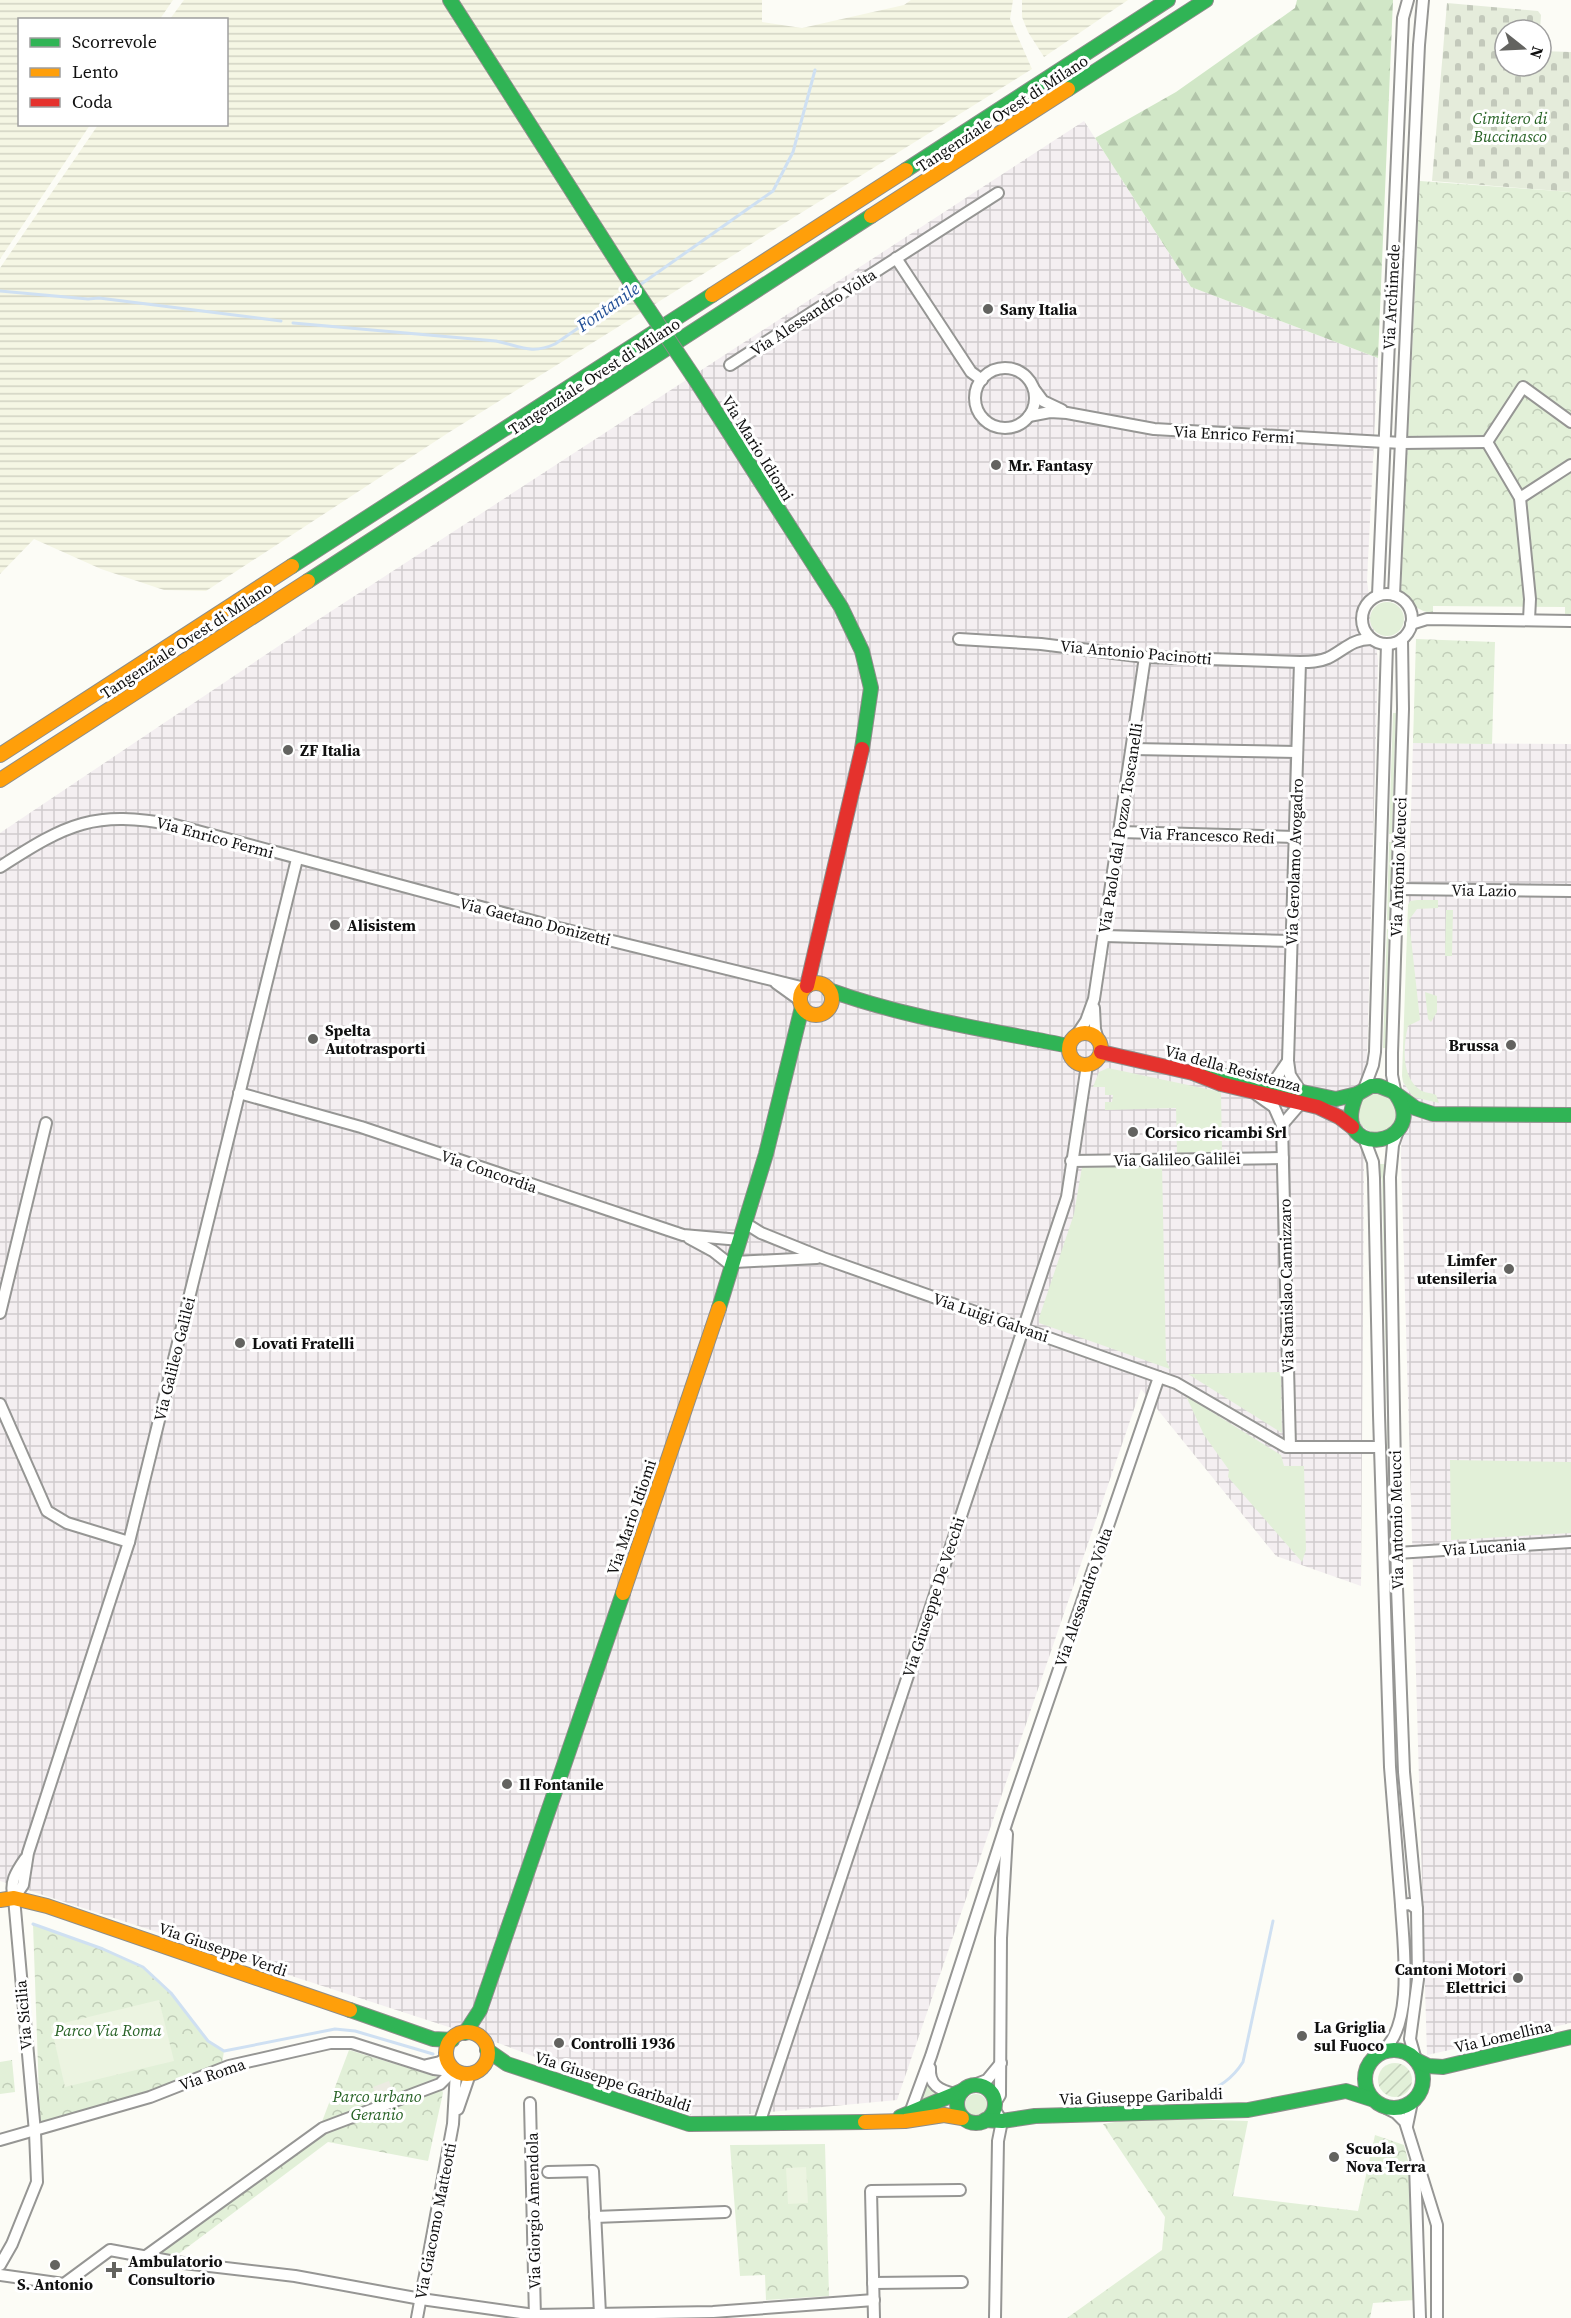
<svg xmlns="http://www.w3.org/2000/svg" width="1571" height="2318" font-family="'Source Serif 4',serif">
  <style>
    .industrial { fill: url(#industrial-grid) }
    .farmland { fill: url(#farmland-rules) }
    .grass { fill: #e2f0d8 }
    .forest { fill: url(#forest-firs) }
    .cemetery { fill: url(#cemetery-stones) }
    .park { fill: url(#park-crowns) }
    .garden { fill: url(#garden-furrows) }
    .pitch { fill: #ecf4e1 }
    .plaza { fill: #ecebe2 }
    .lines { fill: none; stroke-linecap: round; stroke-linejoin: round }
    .stream { stroke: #cfe0f2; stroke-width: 3 }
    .street-casing { stroke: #969694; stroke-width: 14 }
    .fast-casing { stroke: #8d8d8a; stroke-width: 16 }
    .slow-casing { stroke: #8d8d8a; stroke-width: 16 }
    .jam-casing { stroke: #8d8d8a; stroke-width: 16 }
    .street { stroke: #fffffe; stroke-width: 10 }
    .fast { stroke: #30b455; stroke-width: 14 }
    .slow { stroke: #ff9f0a; stroke-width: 14 }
    .jam { stroke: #e5322d; stroke-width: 14 }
    .fast-bridge-casing { stroke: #8d8d8a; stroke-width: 16; stroke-linecap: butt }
    .fast-bridge { stroke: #30b455; stroke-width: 14 }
    .poi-dot { fill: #636360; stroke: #fff; stroke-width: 2 }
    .labels { text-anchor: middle; stroke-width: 6; stroke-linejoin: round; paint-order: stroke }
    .street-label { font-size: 16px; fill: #101010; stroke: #fff }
    .park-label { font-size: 16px; font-style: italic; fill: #276225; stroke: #fff }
    .poi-label { font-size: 16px; font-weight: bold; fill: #101010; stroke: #fff; text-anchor: start }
    .water-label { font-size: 18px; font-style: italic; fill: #235097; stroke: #fff }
  </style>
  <defs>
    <pattern id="industrial-grid" width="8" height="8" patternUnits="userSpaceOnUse" patternTransform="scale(1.5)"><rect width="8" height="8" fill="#f4eff1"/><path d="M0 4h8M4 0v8" fill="none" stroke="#d0ccce"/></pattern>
    <pattern id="farmland-rules" width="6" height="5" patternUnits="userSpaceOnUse" patternTransform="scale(1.5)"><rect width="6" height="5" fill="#f5f6e4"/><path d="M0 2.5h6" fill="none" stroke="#d1d2c3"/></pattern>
    <pattern id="forest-firs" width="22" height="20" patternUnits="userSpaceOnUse" patternTransform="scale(1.5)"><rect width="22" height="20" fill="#d1e7c7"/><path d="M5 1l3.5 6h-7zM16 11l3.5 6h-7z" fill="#b2c5aa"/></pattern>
    <pattern id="cemetery-stones" width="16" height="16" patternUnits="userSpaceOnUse" patternTransform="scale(1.5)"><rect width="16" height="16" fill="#e5ecdb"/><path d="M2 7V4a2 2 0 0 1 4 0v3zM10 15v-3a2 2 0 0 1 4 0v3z" fill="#c3c9bb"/></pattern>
    <pattern id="park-crowns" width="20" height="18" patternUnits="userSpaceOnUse" patternTransform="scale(1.5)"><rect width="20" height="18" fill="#e2f0d8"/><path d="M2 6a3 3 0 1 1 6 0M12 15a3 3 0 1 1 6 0" fill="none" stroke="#c1cdb8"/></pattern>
    <pattern id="garden-furrows" width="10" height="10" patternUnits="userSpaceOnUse" patternTransform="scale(1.5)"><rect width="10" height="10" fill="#e2f0d8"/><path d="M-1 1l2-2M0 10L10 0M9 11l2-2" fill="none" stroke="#c1cdb8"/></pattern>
  </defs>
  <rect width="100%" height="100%" fill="#fcfcf6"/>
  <!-- industrial -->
  <g class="industrial">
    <polygon points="1084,121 1191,287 1378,358 1367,581 1378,660 1364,1169 1361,1586 1276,1556 1141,1389 897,2100 750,2114 692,2116 501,2044 0,1881 0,833 310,625"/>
    <polygon points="1413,743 1571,744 1571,2023 1427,2055 1401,1156"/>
  </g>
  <!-- farmland -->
  <g class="farmland">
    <polygon points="0,0 173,0 160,19 20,20 20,124 90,125 0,259"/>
    <polygon points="184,0 762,0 762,22 802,28 904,5 911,0 1013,0 1010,19 1032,69 448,433 206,591 164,590 101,569 34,539 0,574 0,268 98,125 226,124 226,20 170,19"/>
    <polygon points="1022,0 1128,0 1044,57 1028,32 1022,17"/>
  </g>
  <!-- grass -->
  <g class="grass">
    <circle cx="1387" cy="619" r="17"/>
    <polygon points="1393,713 1396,713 1392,834 1389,834"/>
    <polygon points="1389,842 1392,842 1390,920 1387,920"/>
    <path d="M1417,900h21v8l-21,1 -8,11 11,100 -12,6c-5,20 -7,53 14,65 4,2 10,2 14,4l3,8 -26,-6 -10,-15 -1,-6 6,-171 2,-4z"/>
    <polygon points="1446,910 1453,910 1452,956 1445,956"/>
    <polygon points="1387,929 1389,929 1386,1048 1383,1048"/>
    <polygon points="1425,992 1437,996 1437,1012 1431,1022 1428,1019"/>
    <polygon points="1108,1068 1221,1092 1222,1152 1177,1153 1176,1108 1105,1110 1105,1102 1112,1102 1113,1095 1105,1095 1105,1087 1093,1087 1099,1072"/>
    <circle cx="1378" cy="1113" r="20"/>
    <polygon points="1162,1164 1166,1360 1170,1369 1039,1323 1039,1318 1074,1214 1082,1167"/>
    <polygon points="1378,1164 1387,1164 1384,1180 1389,1411 1387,1412 1382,1180"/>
    <polygon points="1281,1372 1282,1433 1188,1374"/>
    <polygon points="1186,1396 1281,1455 1284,1466 1304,1466 1306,1550 1302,1562 1228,1477 1229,1470 1204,1435"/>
    <polygon points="1387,1419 1389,1420 1391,1518 1389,1519"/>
    <polygon points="1450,1460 1571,1462 1571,1533 1451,1540"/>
    <polygon points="926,2079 930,2087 941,2095 918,2106"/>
    <circle cx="976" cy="2105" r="11"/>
  </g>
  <!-- forest -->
  <polygon class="forest" points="1297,0 1393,0 1378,358 1191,287 1095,138 1176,92 1295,8"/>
  <!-- cemetery -->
  <polygon class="cemetery" points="1447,3 1538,11 1541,15 1540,30 1505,30 1505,66 1541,66 1541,51 1571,52 1571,192 1432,181"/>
  <!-- park -->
  <g class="park">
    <path d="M1420,181l151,11v423h-6v-8l-132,-1v7c-15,-1 -24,-11 -32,-23z"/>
    <polygon points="1416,639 1495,642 1492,744 1413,743"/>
    <polygon points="33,1924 103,1949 143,1967 171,1993 208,2041 224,2051 222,2064 151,2090 40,2123"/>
    <polygon points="349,2050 438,2077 443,2093 428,2161 328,2142 169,2261 146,2256 320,2127"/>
    <polygon points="12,2060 15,2092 0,2094 0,2062"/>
    <polygon points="1182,2119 1248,2121 1233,2196 1358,2211 1375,2135 1404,2145 1410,2169 1415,2300 1373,2303 1370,2318 1067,2318 1162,2250 1165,2217 1103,2124 1121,2121"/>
    <polygon points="825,2144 829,2296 766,2300 765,2275 740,2276 730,2145"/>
  </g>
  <!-- garden -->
  <circle class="garden" cx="1395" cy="2080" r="17"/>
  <!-- pitch -->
  <g class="pitch">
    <polygon points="159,2000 174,2061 65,2087 51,2026"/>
    <polygon points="806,2167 808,2203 788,2204 786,2168"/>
  </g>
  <!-- plaza -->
  <polygon class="plaza" points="389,2081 396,2101 380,2107 373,2087"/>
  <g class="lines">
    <!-- stream -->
    <g class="stream">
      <polyline points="637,287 773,191 793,152 815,70"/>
      <polyline points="0,291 88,299 99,298 281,321"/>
      <path d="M293,323l203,18c24,5 35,14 59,3l77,-53"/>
      <polyline points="33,1924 103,1949 143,1967 171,1993 208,2041 224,2051 335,2029 355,2031 433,2054"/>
      <path d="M1132,2098c43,-1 85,5 111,-36l30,-141"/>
    </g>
    <defs>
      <g id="street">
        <polyline points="896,258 971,372 982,380"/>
        <polyline points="730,365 998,193"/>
        <circle cx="1005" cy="398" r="30"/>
        <polyline points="1034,389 1043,401 1062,410"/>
        <polyline points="1029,416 1050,412 1067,413 1154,429 1402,443 1487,442"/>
        <polyline points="1487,442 1520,498 1530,599 1529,620"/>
        <polyline points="1487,442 1523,387 1571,422"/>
        <polyline points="1520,498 1571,465"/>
        <circle cx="1387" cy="619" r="25"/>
        <polyline points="1378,595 1403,18 1408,0"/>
        <polyline points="1394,595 1419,45 1423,0"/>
        <polyline points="1411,624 1427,619 1571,621"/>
        <path d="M959,639l82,5 104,13 155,5c10,0 19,0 28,-4 16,-8 24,-19 43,-19"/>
        <polyline points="1300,662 1288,1061 1290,1075 1301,1092"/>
        <polyline points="1132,749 1297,752"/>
        <polyline points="1120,832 1295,837"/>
        <path d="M0,867c68,-44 94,-57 175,-42l384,103 246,60"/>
        <polyline points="1397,889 1571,891"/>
        <polyline points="1104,936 1292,941"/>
        <polyline points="776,983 801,1001"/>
        <polyline points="1094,1008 1095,1029 1098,1040"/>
        <polyline points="1076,1036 1086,1021 1094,999 1145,657"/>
        <polyline points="1266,1084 1275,1080 1288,1061"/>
        <polyline points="1364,1089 1373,1065 1375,1052 1387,644"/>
        <polyline points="239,1093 361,1127 683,1235 740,1240"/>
        <polyline points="1257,1095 1274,1107 1282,1125 1290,1447"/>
        <polyline points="1396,1095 1392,1075 1392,1053 1403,709 1402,639"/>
        <polyline points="1282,1125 1301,1103"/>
        <polyline points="1398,1131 1393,1145 1390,1177 1397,1588 1404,1772 1417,1909"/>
        <polyline points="1364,1138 1373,1162 1374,1178 1379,1415 1390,1767 1401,1905"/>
        <polyline points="1071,1161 1283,1158"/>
        <polyline points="745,1223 761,1233 823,1258 1176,1383 1286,1447 1380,1447"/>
        <polyline points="689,1238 713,1251 732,1266"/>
        <polyline points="734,1262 817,1258"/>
        <polyline points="0,1313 46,1123"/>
        <polyline points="0,1404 47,1511 67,1523 129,1542"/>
        <polyline points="1397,1553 1571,1542"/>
        <polyline points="14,1898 23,1885 28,1853 129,1542 297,859"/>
        <path d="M1382,2051c33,-25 21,-108 19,-146l9,-1 7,5 1,70 -8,60 6,21"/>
        <polyline points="427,2065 440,2062 447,2057"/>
        <path d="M930,2068c-1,17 9,22 25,26"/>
        <polyline points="974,2085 987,2080 1001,2063"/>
        <polyline points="530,2103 535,2318"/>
        <polyline points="995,2103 1000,2095 1001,1938 1007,1834"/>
        <polyline points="1386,2108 1396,2113 1405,2122 1437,2225 1437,2318"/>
        <polyline points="458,2109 470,2074"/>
        <polyline points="994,2109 1002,2121 998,2141 995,2318"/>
        <polyline points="910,2113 931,2056 1008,1818 1159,1377"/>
        <polyline points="759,2124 1067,1197 1087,1065"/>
        <polyline points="1407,2126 1412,2102"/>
        <polyline points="0,2140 150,2097 229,2066 330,2043 352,2043 434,2069 442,2070 452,2068"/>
        <polyline points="1415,2164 1420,2318"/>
        <polyline points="548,2172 593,2171 600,2314"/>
        <polyline points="595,2217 725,2212"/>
        <polyline points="146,2256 323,2128 440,2084 454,2070"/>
        <path d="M0,2265l12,-21 25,-62 -2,-50 -21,-234c-5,-15 2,-26 11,-39"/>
        <polyline points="0,2275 64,2284 110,2250 175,2262 295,2276 421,2299 535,2315 713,2312 874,2300"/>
        <polyline points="873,2283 962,2282"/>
        <polyline points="417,2318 453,2124 456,2071"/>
        <polyline points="874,2318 871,2191 960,2190"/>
      </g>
      <g id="fast">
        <polyline points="450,0 632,285"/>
        <polyline points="1068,89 1206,0"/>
        <polyline points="906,170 1168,0"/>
        <polyline points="693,376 841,607 862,651 871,688 862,749"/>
        <polyline points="292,566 712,295"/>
        <polyline points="308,581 871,216"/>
        <path d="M829,990c77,28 160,40 240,56"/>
        <polyline points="1193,1073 1225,1076 1336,1099 1357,1094 1371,1086 1379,1086 1392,1091 1415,1108 1433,1114 1571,1115"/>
        <path d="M1357,1094c-31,68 73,53 40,2"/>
        <polyline points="719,1308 766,1154 802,1007"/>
        <polyline points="350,2010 433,2039 452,2040"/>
        <polyline points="465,2033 480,2010 623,1593"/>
        <circle cx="1394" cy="2079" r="29"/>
        <polyline points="487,2050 507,2064 689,2124 865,2122"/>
        <polyline points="1416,2060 1428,2066 1443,2067 1571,2037"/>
        <circle cx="976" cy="2104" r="19"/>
        <polyline points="900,2117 962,2091"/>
        <polyline points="985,2120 1002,2121 1035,2116 1248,2110 1346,2091 1371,2099"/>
      </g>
      <g id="slow">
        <polyline points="871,216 1068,89"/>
        <polyline points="712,295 906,170"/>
        <polyline points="0,755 292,566"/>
        <polyline points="0,780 308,581"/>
        <circle cx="816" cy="999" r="16"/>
        <circle cx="1085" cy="1049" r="16"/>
        <polyline points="623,1593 719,1308"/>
        <polyline points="0,1900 14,1898 47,1906 350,2010"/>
        <circle cx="467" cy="2053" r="21"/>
        <polyline points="865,2122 905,2121 944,2115 962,2118"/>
      </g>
      <g id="jam">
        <polyline points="807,986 862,749"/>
        <polyline points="1101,1052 1193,1073 1221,1084 1318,1107 1339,1117 1352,1127"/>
      </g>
    </defs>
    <!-- street casing -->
    <use href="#street" class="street-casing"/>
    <!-- fast casing -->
    <use href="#fast" class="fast-casing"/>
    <!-- slow casing -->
    <use href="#slow" class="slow-casing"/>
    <!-- jam casing -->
    <use href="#jam" class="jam-casing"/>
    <!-- street -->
    <use href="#street" class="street"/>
    <!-- fast -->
    <use href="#fast" class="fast"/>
    <!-- slow -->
    <use href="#slow" class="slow"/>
    <!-- jam -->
    <use href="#jam" class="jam"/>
    <defs>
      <polyline id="fast-bridge" points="632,285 693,376"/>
    </defs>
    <!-- fast-bridge casing -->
    <use href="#fast-bridge" class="fast-bridge-casing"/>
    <!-- fast-bridge -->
    <use href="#fast-bridge" class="fast-bridge"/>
  </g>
  <!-- markers -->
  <g class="poi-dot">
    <circle cx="988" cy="309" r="6"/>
    <circle cx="996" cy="465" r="6"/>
    <circle cx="288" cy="750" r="6"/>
    <circle cx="335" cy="925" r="6"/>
    <circle cx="313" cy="1039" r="6"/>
    <circle cx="1511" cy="1045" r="6"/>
    <circle cx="1133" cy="1132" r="6"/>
    <circle cx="1509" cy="1269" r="6"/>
    <circle cx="240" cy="1343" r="6"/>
    <circle cx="507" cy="1784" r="6"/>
    <circle cx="1518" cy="1978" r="6"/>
    <circle cx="1302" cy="2036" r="6"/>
    <circle cx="559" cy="2043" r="6"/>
    <circle cx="1334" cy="2157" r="6"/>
    <circle cx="55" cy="2265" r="6"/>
    <path d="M111 2261h6v6h6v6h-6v6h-6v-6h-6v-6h6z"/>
  </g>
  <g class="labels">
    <!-- street labels -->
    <g class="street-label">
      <text transform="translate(1002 113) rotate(-33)" y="6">Tangenziale Ovest di Milano</text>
      <text transform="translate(1391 297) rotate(-87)" y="6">Via Archimede</text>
      <text transform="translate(813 312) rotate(-33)" y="6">Via Alessandro Volta</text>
      <text transform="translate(594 376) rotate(-33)" y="6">Tangenziale Ovest di Milano</text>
      <text transform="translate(1234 434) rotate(3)" y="6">Via Enrico Fermi</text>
      <text transform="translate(758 448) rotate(58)" y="6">Via Mario Idiomi</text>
      <text transform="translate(186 640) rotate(-33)" y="6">Tangenziale Ovest di Milano</text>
      <text transform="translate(1136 652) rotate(5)" y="6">Via Antonio Pacinotti</text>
      <text transform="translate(1120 828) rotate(-81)" y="6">Via Paolo dal Pozzo Toscanelli</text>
      <text transform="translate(1207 835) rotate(2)" y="6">Via Francesco Redi</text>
      <text transform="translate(215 837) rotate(15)" y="6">Via Enrico Fermi</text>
      <text transform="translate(1294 862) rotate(-88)" y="6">Via Gerolamo Avogadro</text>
      <text transform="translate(1398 867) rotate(-88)" y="6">Via Antonio Meucci</text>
      <text transform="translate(1484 890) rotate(1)" y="6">Via Lazio</text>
      <text transform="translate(535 921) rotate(14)" y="6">Via Gaetano Donizetti</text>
      <text transform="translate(1233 1068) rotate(15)" y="6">Via della Resistenza</text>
      <text transform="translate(1177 1159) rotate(-1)" y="6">Via Galileo Galilei</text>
      <text transform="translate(489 1171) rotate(19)" y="6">Via Concordia</text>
      <text transform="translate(1286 1286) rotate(-91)" y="6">Via Stanislao Cannizzaro</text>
      <text transform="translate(991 1317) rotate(19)" y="6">Via Luigi Galvani</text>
      <text transform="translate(174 1359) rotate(-76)" y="6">Via Galileo Galilei</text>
      <text transform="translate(631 1517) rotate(-71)" y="6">Via Mario Idiomi</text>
      <text transform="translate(1396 1520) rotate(-91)" y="6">Via Antonio Meucci</text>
      <text transform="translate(1484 1547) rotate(-4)" y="6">Via Lucania</text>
      <text transform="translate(933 1597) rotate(-72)" y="6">Via Giuseppe De Vecchi</text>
      <text transform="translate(1083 1597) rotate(-71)" y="6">Via Alessandro Volta</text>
      <text transform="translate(223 1949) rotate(19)" y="6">Via Giuseppe Verdi</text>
      <text transform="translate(23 2015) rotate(-95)" y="6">Via Sicilia</text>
      <text transform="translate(1503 2036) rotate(-13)" y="6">Via Lomellina</text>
      <text transform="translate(212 2074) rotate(-19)" y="6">Via Roma</text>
      <text transform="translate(613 2081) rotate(18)" y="6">Via Giuseppe Garibaldi</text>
      <text transform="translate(1141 2096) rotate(-2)" y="6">Via Giuseppe Garibaldi</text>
      <text transform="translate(533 2211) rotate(-91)" y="6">Via Giorgio Amendola</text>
      <text transform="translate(435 2221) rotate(-79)" y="6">Via Giacomo Matteotti</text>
    </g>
    <!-- park labels -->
    <g class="park-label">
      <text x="1510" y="124">Cimitero di<tspan x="1510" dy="18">Buccinasco</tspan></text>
      <text x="108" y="2036">Parco Via Roma</text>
      <text x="377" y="2102">Parco urbano<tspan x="377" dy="18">Geranio</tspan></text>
    </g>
    <!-- poi labels -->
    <g class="poi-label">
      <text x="1000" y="315">Sany Italia</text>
      <text x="1008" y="471">Mr. Fantasy</text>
      <text x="300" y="756">ZF Italia</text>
      <text x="347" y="931">Alisistem</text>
      <text x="325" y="1036">Spelta<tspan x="325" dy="18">Autotrasporti</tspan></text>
      <text x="1499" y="1051" text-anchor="end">Brussa</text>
      <text x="1145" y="1138">Corsico ricambi Srl</text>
      <text x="1497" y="1266" text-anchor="end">Limfer<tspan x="1497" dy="18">utensileria</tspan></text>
      <text x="252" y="1349">Lovati Fratelli</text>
      <text x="519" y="1790">Il Fontanile</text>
      <text x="1506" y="1975" text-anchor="end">Cantoni Motori<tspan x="1506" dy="18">Elettrici</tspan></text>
      <text x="1314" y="2033">La Griglia<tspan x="1314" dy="18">sul Fuoco</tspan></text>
      <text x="571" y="2049">Controlli 1936</text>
      <text x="1346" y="2154">Scuola<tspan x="1346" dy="18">Nova Terra</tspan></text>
      <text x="128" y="2267">Ambulatorio<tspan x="128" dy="18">Consultorio</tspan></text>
      <text x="55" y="2290" text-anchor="middle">S. Antonio</text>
    </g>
    <!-- water labels -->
    <g class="water-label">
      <text transform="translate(608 307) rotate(-35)" y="6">Fontanile</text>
    </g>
  </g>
  <!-- legend -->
  <rect x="18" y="18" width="210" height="108" fill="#ffffff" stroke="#9f9f9f" stroke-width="1.5"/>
  <rect x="30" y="38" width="30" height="9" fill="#30b455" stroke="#9f9f9f" stroke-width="1.5"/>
  <text x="72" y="48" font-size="18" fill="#101010">Scorrevole</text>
  <rect x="30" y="68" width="30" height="9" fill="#ff9f0a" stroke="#9f9f9f" stroke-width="1.5"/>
  <text x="72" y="78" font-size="18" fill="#101010">Lento</text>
  <rect x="30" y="98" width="30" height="9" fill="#e5322d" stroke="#9f9f9f" stroke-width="1.5"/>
  <text x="72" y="108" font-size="18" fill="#101010">Coda</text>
  <!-- north arrow -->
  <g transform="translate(1523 48) rotate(108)"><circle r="28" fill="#ffffff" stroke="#9f9f9f" stroke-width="1.5"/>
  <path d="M0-4.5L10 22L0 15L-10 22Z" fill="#636360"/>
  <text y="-9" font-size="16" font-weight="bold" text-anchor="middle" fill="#101010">N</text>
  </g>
</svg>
